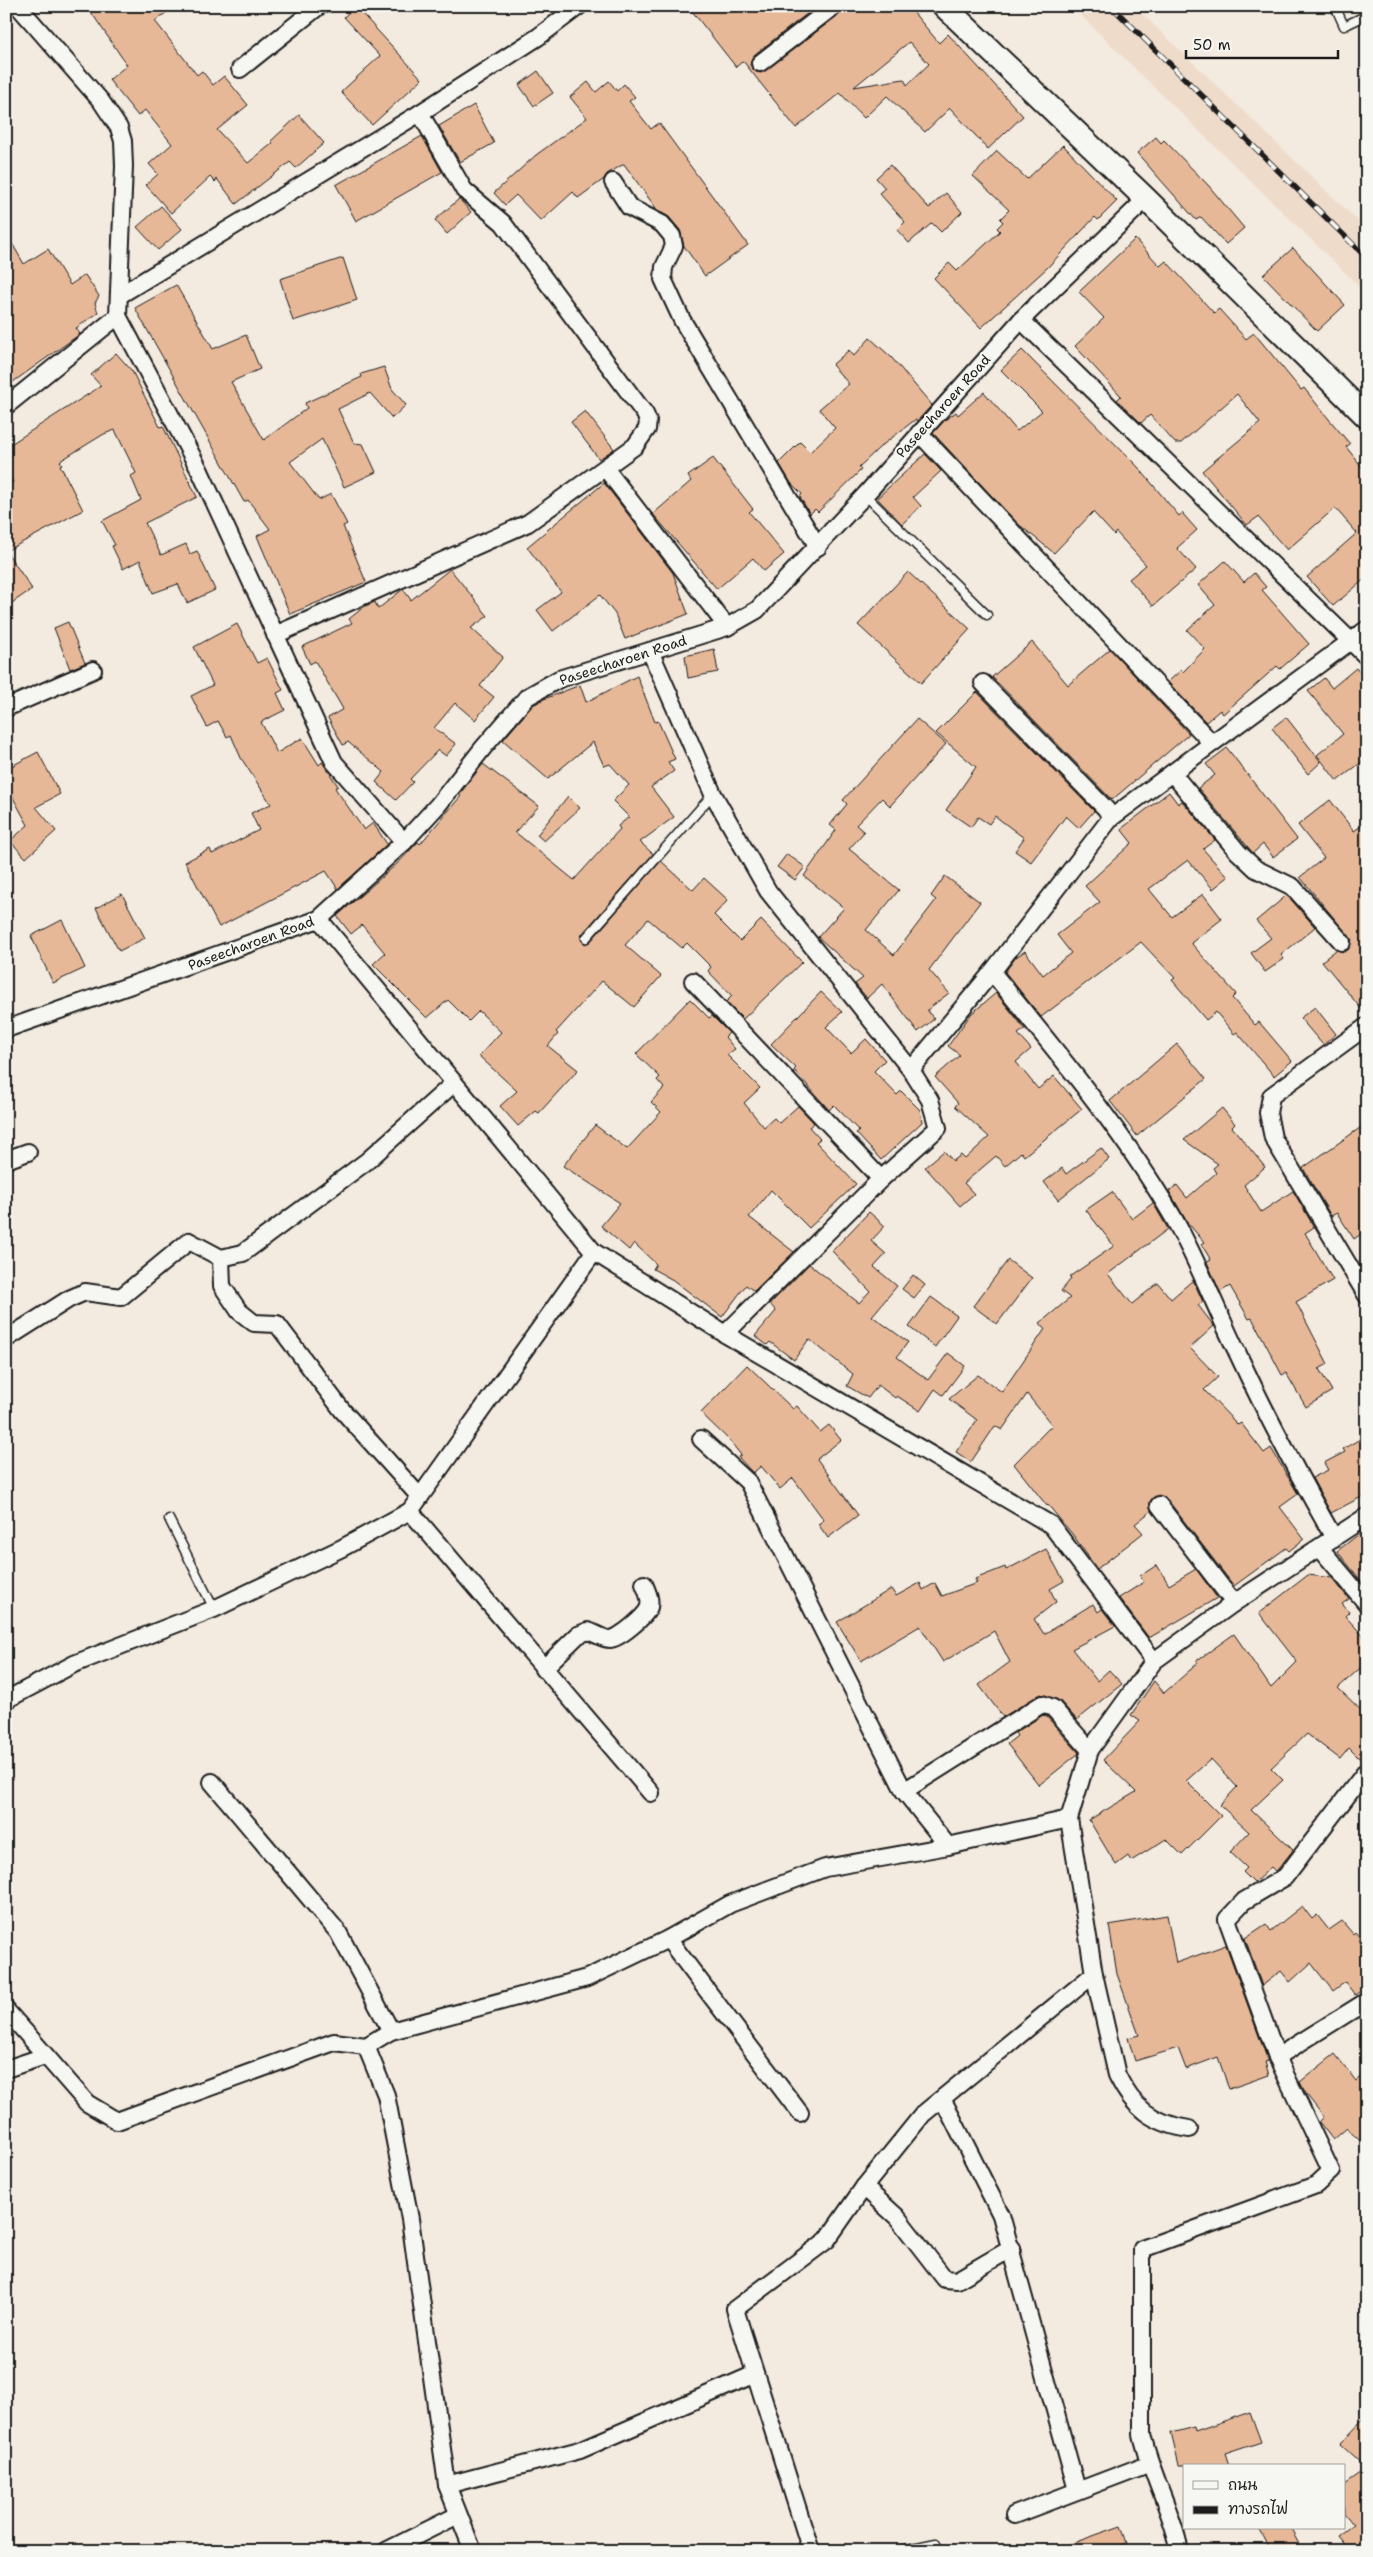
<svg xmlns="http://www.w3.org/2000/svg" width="1373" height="2557" font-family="'Shantell Sans','Playpen Sans Thai',sans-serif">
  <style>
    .built { fill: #efdbca }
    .building { fill: #e7b897; stroke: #1c1c1c; fill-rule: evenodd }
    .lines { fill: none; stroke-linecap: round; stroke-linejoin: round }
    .lane-casing { stroke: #1c1c1c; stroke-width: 11 }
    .street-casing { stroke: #1c1c1c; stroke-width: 20 }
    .secondary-casing { stroke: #1c1c1c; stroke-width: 26 }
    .lane { stroke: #f6f6f2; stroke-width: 8 }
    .street { stroke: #f6f6f2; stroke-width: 16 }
    .secondary { stroke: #f6f6f2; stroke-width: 22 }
    .rail-casing { stroke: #1c1c1c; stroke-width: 5.5 }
    .rail { stroke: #f6f6f2; stroke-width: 4; stroke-dasharray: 11; stroke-linecap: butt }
    .labels { text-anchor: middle; stroke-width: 4; stroke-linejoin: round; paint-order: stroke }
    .street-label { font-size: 14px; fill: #1c1c1c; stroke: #f6f6f2 }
  </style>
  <rect width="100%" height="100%" fill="#f3eae0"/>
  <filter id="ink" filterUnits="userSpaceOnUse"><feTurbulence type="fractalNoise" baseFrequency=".02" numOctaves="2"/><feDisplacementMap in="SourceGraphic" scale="10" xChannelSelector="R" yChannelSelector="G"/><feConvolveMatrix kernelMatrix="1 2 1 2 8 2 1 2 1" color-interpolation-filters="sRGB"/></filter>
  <g filter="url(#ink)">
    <!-- built -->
    <polygon class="built" points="1071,6 1134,6 1367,230 1367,294"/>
    <!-- building -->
    <g class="building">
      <polygon points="99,6 175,6 155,21 197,75 202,71 213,85 224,76 248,105 217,130 248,163 273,143 271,141 299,115 324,143 296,168 290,162 236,204 217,179 215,182 210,177 171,213 146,185 158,174 149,164 172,144 145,110 138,116 109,80 127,65 91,12"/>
      <polygon points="355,6 422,79 372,125 341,92 380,56 344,17"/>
      <path d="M688,6h129l-63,49 -4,10 6,7 5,1 79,-59 4,-8h64l31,37 9,-9 75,82 -35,33 -38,-41 -25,24 -38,-36 -23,22 -24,-25 -44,35 -53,-67 -7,6zM909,42l20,22 -22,21 -3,-6 -50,8z"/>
      <polygon points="538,71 553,93 534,106 519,85"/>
      <polygon points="609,81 617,91 624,84 635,97 629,101 651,129 659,123 748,245 705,276 684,246 680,230 669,217 658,211 624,164 607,174 604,179 578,198 573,192 541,221 516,195 505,205 494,193 536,155 587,118 570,97 588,82 596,92"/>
      <polygon points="474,105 494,143 460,162 439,126"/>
      <polygon points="422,136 442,172 356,221 336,185"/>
      <polygon points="1156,137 1161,143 1164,140 1208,185 1244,228 1226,244 1201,217 1196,220 1137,153"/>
      <polygon points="1063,145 1117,201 1098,220 1095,217 1048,267 981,328 934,278 949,263 957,271 1000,231 997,228 1003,222 1000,219 1009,210 973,176 997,151 1027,179"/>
      <polygon points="890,165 929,208 946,193 962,212 941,232 932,223 909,243 897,230 905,222 879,193 885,188 876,178"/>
      <polygon points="459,199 471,212 447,234 435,220"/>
      <polygon points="161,206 182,229 158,250 137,227"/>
      <polygon points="6,233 24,264 48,249 70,285 85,275 99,296 95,303 98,313 76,328 80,334 6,387"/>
      <polygon points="1135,239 1160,266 1166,261 1214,313 1219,309 1246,339 1254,333 1301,390 1304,388 1323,412 1350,444 1346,447 1367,473 1367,577 1333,606 1307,577 1357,533 1335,508 1287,550 1258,517 1247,525 1202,471 1260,423 1237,394 1181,443 1175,443 1150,415 1141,423 1117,400 1121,396 1075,346 1104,318 1079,292"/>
      <polygon points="1293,248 1345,305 1317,331 1263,275"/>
      <polygon points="343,258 357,300 293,321 280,279"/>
      <polygon points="176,285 213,349 246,335 260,369 231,382 264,440 307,408 305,403 362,377 361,374 384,367 392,389 406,405 392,418 370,393 338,409 354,443 363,444 376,472 344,487 322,439 290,462 319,500 331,494 347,524 343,526 366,582 290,614 257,536 270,529 248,500 244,502 135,308"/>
      <polygon points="870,338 891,357 932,405 917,421 916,419 880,447 859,467 861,470 818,512 815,509 810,514 800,497 802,494 791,483 779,463 800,442 810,452 835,428 819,409 849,384 832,365 849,350 854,356"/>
      <polygon points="1022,350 1138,467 1179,516 1182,513 1197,530 1177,548 1196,569 1153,606 1129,579 1146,565 1116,532 1114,535 1093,512 1054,553 1017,523 933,433 945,420 956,412 958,415 984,392 1017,431 1042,411 1001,370"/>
      <polygon points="116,353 132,371 160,427 163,426 197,497 145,523 161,555 186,544 190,554 197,551 215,590 187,603 178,584 153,593 140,560 123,569 112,546 115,545 102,521 141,500 131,476 136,473 115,430 104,434 60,461 62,464 60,465 83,510 6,551 32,589 6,607 6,487 13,482 6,471 6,447 101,386 91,375"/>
      <polygon points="585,411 614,449 599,459 571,422"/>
      <polygon points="925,454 941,471 913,497 921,506 902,524 877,498"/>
      <polygon points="713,458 753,509 749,512 784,554 764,571 753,558 717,589 653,514 691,481 688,476"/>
      <polygon points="604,483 673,573 688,614 625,639 615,614 600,595 553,631 537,610 561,592 527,547"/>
      <polygon points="1225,561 1244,582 1254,573 1266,587 1262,590 1309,644 1280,669 1277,666 1223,714 1220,710 1206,722 1168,682 1181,670 1183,672 1205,649 1187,630 1215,605 1198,585"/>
      <polygon points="450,569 488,616 471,628 503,657 480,686 494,697 475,720 455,703 434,728 456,744 446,756 438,750 410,779 413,782 396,800 376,782 384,772 348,742 343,745 328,718 343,709 315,661 310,664 302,647 352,623 349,619 365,606 375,602 378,609 403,589 411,600"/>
      <polygon points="908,572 970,629 921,683 858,625"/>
      <polygon points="68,622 85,663 70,669 54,628"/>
      <polygon points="237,624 257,663 267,658 283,690 277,693 285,710 261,722 277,753 302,738 319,765 322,762 338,786 335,788 364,830 373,823 387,844 338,889 326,871 219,927 185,862 210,849 212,854 259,830 251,813 271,804 241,758 231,735 227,737 218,721 207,727 191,696 213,685 194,647"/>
      <polygon points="1032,642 1068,685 1110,649 1189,734 1112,800 992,677"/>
      <polygon points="714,649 718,672 688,678 685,656"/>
      <polygon points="1356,668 1367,681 1367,758 1337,781 1317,755 1343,734 1308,691 1324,678 1332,688"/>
      <polygon points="637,676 655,722 658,721 675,759 668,762 674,771 651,787 674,817 640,842 653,854 582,934 581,940 585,944 590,942 661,861 693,890 704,878 728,900 714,915 740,941 761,920 802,962 743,1019 726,1002 732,996 708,971 711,967 687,943 682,948 648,919 625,945 661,976 634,1007 602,981 556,1032 558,1034 548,1046 578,1070 539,1113 536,1111 518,1126 500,1106 517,1091 479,1056 501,1032 479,1011 469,1021 448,1000 427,1018 373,964 385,953 362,925 351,934 337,916 399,862 418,842 420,844 461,796 459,795 483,764 539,806 515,832 574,880 620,829 618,826 629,817 613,801 629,785 610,764 604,766 593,742 548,779 503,740 533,705 544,699 580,685 586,702"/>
      <polygon points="977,692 1094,811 1079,828 1066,816 1031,862 1015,851 1024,838 995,816 989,824 978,817 971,827 946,810 976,767 936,733"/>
      <polygon points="1286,717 1321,762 1308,774 1272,728"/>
      <polygon points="917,719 946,744 890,806 882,798 856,825 864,832 849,849 899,890 866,930 894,955 936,900 931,896 945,876 980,902 929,970 949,993 927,1010 934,1019 918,1032 882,984 867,998 855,984 863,978 818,937 844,908 804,876 836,830 830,825 847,804 843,800"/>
      <polygon points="1227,748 1297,839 1273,857 1263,844 1253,853 1198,788 1215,775 1206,764"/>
      <polygon points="38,752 60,794 36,807 56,831 26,858 10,841 28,825 6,785 6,769"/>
      <polygon points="1169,792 1178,804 1182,801 1215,840 1203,849 1228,877 1213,889 1188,860 1149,889 1172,917 1203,894 1222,919 1191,943 1236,994 1232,998 1255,1025 1259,1022 1292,1061 1274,1076 1237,1032 1234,1034 1216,1012 1206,1020 1172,980 1175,978 1141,942 1041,1017 1005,972 1016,957 1025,951 1043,975 1071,953 1057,935 1100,902 1085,886 1132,843 1121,829"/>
      <polygon points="568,796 580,808 544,841 537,835"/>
      <polygon points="1330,800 1354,831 1367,822 1367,1016 1322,961 1336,950 1344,952 1348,950 1352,940 1300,877 1324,858 1298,825"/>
      <polygon points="787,854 805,867 795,880 777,867"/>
      <polygon points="122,894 145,938 119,951 96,908"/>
      <polygon points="1287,895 1315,927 1281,955 1284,959 1265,972 1251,953 1271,938 1256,921"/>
      <polygon points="62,920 85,968 53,983 31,936"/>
      <polygon points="821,992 842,1012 826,1027 851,1053 866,1039 885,1060 874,1071 897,1095 901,1091 920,1110 922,1122 881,1160 856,1133 859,1131 834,1105 829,1110 794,1070 796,1068 771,1044"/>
      <polygon points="996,993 1025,1029 1018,1034 1031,1049 1016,1062 1038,1089 1054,1076 1082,1109 1024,1156 1021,1152 1005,1166 996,1156 964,1183 974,1194 960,1206 925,1167 944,1151 953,1161 961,1155 965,1159 989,1137 955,1106 958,1103 935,1077 960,1055 948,1046 971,1014"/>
      <polygon points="690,999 709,1018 712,1016 729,1033 725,1037 735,1049 727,1055 760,1088 744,1103 764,1127 774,1118 779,1123 798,1106 814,1123 809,1127 820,1139 816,1142 856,1184 809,1228 771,1190 749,1217 794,1252 754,1291 746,1285 722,1317 673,1280 653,1269 656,1264 634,1243 629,1250 601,1226 620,1203 563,1166 595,1125 627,1149 661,1112 651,1102 664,1088 657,1080 660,1077 636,1054"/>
      <polygon points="1315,1007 1336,1034 1323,1045 1300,1018"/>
      <polygon points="1177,1044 1206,1079 1137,1136 1110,1101"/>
      <polygon points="1222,1108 1235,1124 1232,1127 1265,1167 1244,1185 1261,1212 1293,1191 1314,1227 1305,1233 1333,1280 1296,1302 1328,1364 1319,1369 1332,1391 1306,1407 1286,1373 1282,1375 1252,1318 1249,1319 1230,1286 1220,1292 1207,1262 1211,1260 1201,1244 1204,1242 1187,1222 1169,1191 1177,1185 1187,1198 1216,1173 1213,1168 1218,1164 1184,1140"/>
      <polygon points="1367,1123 1367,1230 1354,1239 1337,1213 1331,1216 1303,1168"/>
      <polygon points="1101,1148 1109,1159 1058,1200 1044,1182 1062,1168 1066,1174"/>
      <polygon points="1112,1192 1132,1219 1153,1203 1168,1229 1108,1274 1132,1304 1158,1283 1171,1299 1193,1280 1203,1302 1198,1305 1214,1326 1190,1348 1218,1377 1204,1390 1238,1425 1241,1423 1264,1453 1271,1448 1298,1494 1280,1507 1304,1539 1289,1551 1286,1548 1234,1586 1167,1499 1158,1495 1150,1501 1151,1511 1135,1524 1143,1533 1097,1569 1073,1535 1048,1505 1047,1506 1014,1464 1052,1425 1027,1394 1002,1430 995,1426 971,1462 956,1452 977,1420 949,1399 978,1375 1002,1392 1045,1329 1040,1323 1070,1298 1061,1291 1071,1279 1069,1277 1114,1246 1086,1210"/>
      <polygon points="869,1212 885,1226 871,1241 886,1254 874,1267 897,1286 872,1316 908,1342 897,1357 928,1380 948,1353 965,1366 943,1395 935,1389 920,1411 897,1396 895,1398 878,1385 868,1398 847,1386 853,1374 809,1339 794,1360 770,1342 767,1345 755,1336 776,1311 770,1304 809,1264 859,1303 870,1291 832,1251"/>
      <polygon points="1008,1260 1032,1278 997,1324 973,1306"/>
      <polygon points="913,1275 925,1285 914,1298 902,1289"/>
      <polygon points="931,1297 957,1316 935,1347 909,1327"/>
      <polygon points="747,1365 793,1409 797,1406 820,1432 829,1425 841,1440 817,1459 858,1515 828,1538 818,1524 824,1520 793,1478 780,1489 761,1466 753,1473 738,1457 741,1455 729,1440 701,1413"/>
      <polygon points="1367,1435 1367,1494 1331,1513 1312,1478 1328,1470 1324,1463 1345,1452 1343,1449"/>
      <polygon points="1367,1528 1367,1588 1337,1551"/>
      <polygon points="1046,1549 1064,1581 1050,1589 1056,1602 1034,1619 1044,1634 1093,1604 1098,1612 1102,1609 1115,1626 1072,1649 1097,1681 1109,1670 1122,1684 1077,1720 1060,1701 1041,1694 1003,1717 979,1685 1010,1662 994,1631 943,1662 920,1626 861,1661 837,1622 891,1589 896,1596 920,1583 923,1590 935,1583 942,1596 977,1583 975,1579 1005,1567 1006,1570"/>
      <polygon points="1157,1565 1169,1585 1196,1569 1217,1598 1149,1638 1119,1598 1144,1582 1140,1576"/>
      <polygon points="1308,1575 1332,1578 1349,1599 1342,1604 1349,1612 1345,1616 1367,1640 1367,1662 1338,1688 1367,1716 1367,1760 1362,1761 1349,1748 1340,1759 1307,1734 1271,1768 1283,1780 1251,1810 1293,1850 1278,1869 1275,1871 1271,1867 1254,1883 1243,1872 1247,1868 1230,1852 1249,1832 1220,1805 1237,1787 1211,1759 1186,1781 1221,1816 1182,1855 1166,1839 1131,1861 1128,1856 1116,1865 1089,1820 1136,1792 1103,1760 1140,1721 1131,1715 1154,1681 1164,1693 1198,1663 1196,1661 1234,1634 1271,1688 1297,1662 1259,1613"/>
      <polygon points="1043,1715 1047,1717 1079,1753 1039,1785 1007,1744 1017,1736 1015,1733"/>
      <polygon points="1302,1906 1312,1919 1317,1915 1329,1930 1342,1921 1353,1934 1355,1932 1367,1946 1367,1986 1355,1995 1345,1982 1333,1991 1311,1963 1290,1982 1281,1971 1262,1986 1245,1938 1266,1924 1271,1931"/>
      <polygon points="1167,1915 1176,1963 1226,1945 1268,2061 1265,2062 1269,2075 1229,2089 1218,2057 1186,2069 1178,2048 1135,2061 1128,2038 1139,2035 1117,1974 1109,1925"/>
      <polygon points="1335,2054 1356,2081 1367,2071 1367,2146 1347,2128 1333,2140 1319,2122 1324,2117 1306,2094 1300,2082"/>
      <polygon points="1250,2412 1261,2442 1225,2454 1229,2466 1179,2466 1171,2433 1194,2427 1195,2431"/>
      <polygon points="1367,2416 1367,2551 1349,2551 1337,2536 1353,2524 1344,2513 1344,2485 1367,2469 1340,2444"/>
      <polygon points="1121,2526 1127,2543 1104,2551 1059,2551 1059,2548"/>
      <polygon points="1258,2528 1290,2528 1303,2551 1271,2551"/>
    </g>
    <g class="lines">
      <defs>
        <g id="lane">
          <polyline points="1335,6 1344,26 1367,15"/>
          <polyline points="865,495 987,615"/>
          <polyline points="586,938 713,794"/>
          <polyline points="169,1519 214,1609"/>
          <polyline points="898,2551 936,2543"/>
        </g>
        <g id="street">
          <polyline points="18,6 101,101 119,128 123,141 124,166 118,316 200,471 334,762 404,842"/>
          <polyline points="760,63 834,6"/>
          <polyline points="240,69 319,6"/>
          <polyline points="613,182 629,207 662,224 672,236 674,246 664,267 663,279 682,320 818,547"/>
          <polyline points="120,295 420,113 538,37 579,6"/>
          <polyline points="1021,320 1367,657"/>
          <polyline points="6,406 118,316"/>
          <polyline points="919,433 1212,743"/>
          <polyline points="606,469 727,627"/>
          <polyline points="275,635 528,523 635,446 647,429 648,421 645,414 503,223 464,190 420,113"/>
          <polyline points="650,651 713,794 768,891 911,1070 930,1100 938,1128 881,1179 725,1334"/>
          <polyline points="983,683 1106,809 1111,818"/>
          <polyline points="6,708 93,670"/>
          <polyline points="1172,773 1238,852 1256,869 1293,887 1342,942"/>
          <polyline points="319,919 594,1252 725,1334 1051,1525 1154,1661"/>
          <path d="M992,972c64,79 129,156 181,245 25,44 43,92 65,137 29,63 62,124 96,184"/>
          <polyline points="693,981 881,1179"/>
          <polyline points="1367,1026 1271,1096 1268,1113 1273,1138 1367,1296"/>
          <polyline points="6,1029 319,919 404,842 438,805 483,748 527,697 559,679 727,627 757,610 865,495 1021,320 1146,199"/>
          <polyline points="911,1070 992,972 1111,818 1367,629"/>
          <polyline points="6,1160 28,1152"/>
          <polyline points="221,1258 222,1286 239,1311 254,1323 277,1324 342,1410 420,1497"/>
          <polyline points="6,1339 69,1299 85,1292 121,1297 189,1241 221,1258 243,1253 367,1161 453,1084"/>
          <polyline points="701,1439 748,1482 904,1791 948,1846"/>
          <polyline points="1159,1505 1234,1603"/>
          <polyline points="410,1511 651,1793"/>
          <polyline points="1320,1548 1367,1604"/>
          <path d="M543,1669l35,-34 10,-4c7,2 14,8 22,8 9,0 36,-23 39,-32 2,-8 -2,-16 -5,-23"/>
          <polyline points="6,1700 74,1664 214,1609 342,1548 410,1511 594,1252"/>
          <polyline points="212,1782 338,1932 391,2031"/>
          <polyline points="904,1791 1042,1704 1053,1708 1090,1750"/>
          <polyline points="668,1939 800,2113"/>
          <path d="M1094,1974l23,101c16,33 35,48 72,54"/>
          <polyline points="6,2010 87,2103 117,2121 334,2042 366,2046 391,2031 587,1978 668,1939 730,1904 825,1868 948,1846 1069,1819 1090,1750 1154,1661 1234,1603 1367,1516"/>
          <polyline points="366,2046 386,2095 410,2219 447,2485 473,2551"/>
          <polyline points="1277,2057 1227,1919 1244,1901 1285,1877 1367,1770"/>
          <polyline points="6,2069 45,2056"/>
          <polyline points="943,2100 1001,2215 1077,2490"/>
          <polyline points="864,2187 897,2217 945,2279 957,2280 1012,2248"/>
          <polyline points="447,2485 580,2450 755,2374"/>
          <polyline points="1014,2515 1148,2464"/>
          <polyline points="386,2551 458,2515"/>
          <polyline points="811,2551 735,2309 827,2240 864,2187 923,2114 1094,1974 1069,1819"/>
          <path d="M1180,2551c-8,-40 -29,-76 -38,-117v-185l174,-64 15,-14 -54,-114 90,-56"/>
        </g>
        <polyline id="secondary" points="944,6 1146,199 1367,417"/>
      </defs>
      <!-- lane casing -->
      <use href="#lane" class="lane-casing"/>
      <!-- street casing -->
      <use href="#street" class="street-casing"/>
      <!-- secondary casing -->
      <use href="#secondary" class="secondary-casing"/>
      <!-- lane -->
      <use href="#lane" class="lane"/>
      <!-- street -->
      <use href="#street" class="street"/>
      <!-- secondary -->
      <use href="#secondary" class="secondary"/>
      <defs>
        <polyline id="rail" points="1111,6 1367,258"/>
      </defs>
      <!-- rail casing -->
      <use href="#rail" class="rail-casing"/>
      <!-- rail -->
      <use href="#rail" class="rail"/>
    </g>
  </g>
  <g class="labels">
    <!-- street labels -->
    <g class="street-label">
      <text transform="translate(943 406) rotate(-48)" y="5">Paseecharoen Road</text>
      <text transform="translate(623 660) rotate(-18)" y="5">Paseecharoen Road</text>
      <text transform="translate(251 943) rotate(-20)" y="5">Paseecharoen Road</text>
    </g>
  </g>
  <!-- margin -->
  <rect width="1373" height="2557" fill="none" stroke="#f6f6f2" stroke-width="25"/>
  <rect x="12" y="12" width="1348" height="2532" fill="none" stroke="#1c1c1c" stroke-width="2" filter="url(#ink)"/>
  <!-- legend -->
  <rect x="1183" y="2464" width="162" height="65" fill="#f6f6f2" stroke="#9f9f9c"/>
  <rect x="1193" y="2481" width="25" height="8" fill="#f6f6f2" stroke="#9f9f9c"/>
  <text x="1228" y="2490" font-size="15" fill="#1c1c1c">ถนน</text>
  <rect x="1193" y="2506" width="25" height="8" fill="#1c1c1c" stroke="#9f9f9c"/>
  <text x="1228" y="2514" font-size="15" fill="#1c1c1c">ทางรถไฟ</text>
  <!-- scale -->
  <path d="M1186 50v8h152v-8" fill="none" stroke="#1c1c1c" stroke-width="2.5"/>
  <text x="1193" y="50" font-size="15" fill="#1c1c1c" stroke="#f6f6f2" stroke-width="4" paint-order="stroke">50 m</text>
</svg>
